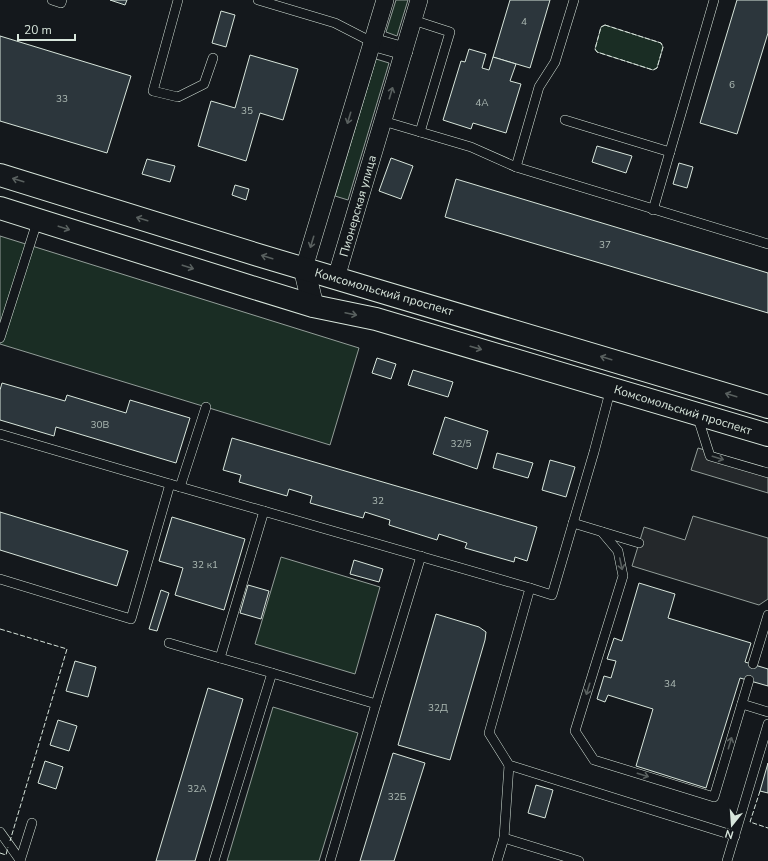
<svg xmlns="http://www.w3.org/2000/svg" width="768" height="861" font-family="'Nunito Sans',sans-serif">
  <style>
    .green { fill: #1a2d24; stroke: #939e99 }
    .parking { fill: #24282b; stroke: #939e99 }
    .building { fill: #2c363c; stroke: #d8e6dc }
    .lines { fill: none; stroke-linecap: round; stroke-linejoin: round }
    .service-casing { stroke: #d8e6dc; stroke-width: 10 }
    .minor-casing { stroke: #d8e6dc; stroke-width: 18 }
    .tertiary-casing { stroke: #d8e6dc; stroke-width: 22 }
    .secondary-casing { stroke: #d8e6dc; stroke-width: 24 }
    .service { stroke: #14181c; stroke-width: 9 }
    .minor { stroke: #14181c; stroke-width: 17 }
    .tertiary { stroke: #14181c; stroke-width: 21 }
    .secondary { stroke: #14181c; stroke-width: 22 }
    .fence { stroke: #d8e6dc; stroke-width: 1; stroke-dasharray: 5 2; stroke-linecap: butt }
    .oneway { stroke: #59605f }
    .labels { text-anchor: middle; stroke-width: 3; stroke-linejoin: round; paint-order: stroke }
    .number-label { font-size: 10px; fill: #adbab4 }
    .street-label { font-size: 12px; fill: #d8e6dc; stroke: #14181c }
  </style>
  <rect width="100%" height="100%" fill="#14181c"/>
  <!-- green -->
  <g class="green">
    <polygon points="396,0 408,0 397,36 386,32"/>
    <polygon points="605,25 661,43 663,47 657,68 653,70 597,52 595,49 601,27"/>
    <polygon points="376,59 389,63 348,200 335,196"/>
    <polygon points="0,236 359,348 330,445 0,344"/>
    <polygon points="281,557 380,587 355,674 255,644"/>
    <polygon points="273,707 358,733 319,861 227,861"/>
  </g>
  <!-- parking -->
  <g class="parking">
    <polygon points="698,448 768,469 768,493 691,470"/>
    <polygon points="693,516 768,538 768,599 759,605 632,566 644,527 685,540"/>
  </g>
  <!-- building -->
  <g class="building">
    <polygon points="110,0 127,0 125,5"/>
    <polygon points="510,0 550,0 530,68 493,57"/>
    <polygon points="737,0 768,0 768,33 737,134 700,123"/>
    <polygon points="221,11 235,15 226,47 212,43"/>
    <polygon points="0,36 131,76 107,153 0,121"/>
    <polygon points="469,49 486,54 482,68 489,70 493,57 516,64 510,81 521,84 506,133 473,123 471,129 443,120 461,61 465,62"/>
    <polygon points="250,55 298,69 283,120 260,113 246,161 198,146 211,101 235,108"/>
    <polygon points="597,146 632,156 626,173 592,162"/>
    <polygon points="391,158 413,166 401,199 379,191"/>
    <polygon points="147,159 175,166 170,182 142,174"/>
    <polygon points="679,163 693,167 687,188 673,184"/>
    <polygon points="456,179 768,273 768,313 445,217"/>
    <polygon points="235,185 249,189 246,200 232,195"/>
    <polygon points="377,358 396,364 391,379 372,373"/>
    <polygon points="413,370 453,382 448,397 408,385"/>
    <polygon points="2,383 65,401 67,395 126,413 130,400 190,418 176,463 56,427 54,436 0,420 0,390"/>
    <polygon points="445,417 488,431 477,469 433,454"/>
    <polygon points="232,438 537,527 527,561 515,557 514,562 465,548 467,543 439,534 437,540 389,525 390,520 365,512 363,518 310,503 312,496 289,489 287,496 239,482 241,475 223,470"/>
    <polygon points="497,453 533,463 528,478 493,468"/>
    <polygon points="550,460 575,467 566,497 542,490"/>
    <polygon points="0,512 128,551 117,586 0,550"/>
    <polygon points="172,517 245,539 224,610 175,595 183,568 159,561"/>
    <polygon points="354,560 383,569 379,582 350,574"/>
    <polygon points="639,583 675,594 668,618 751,643 745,662 768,669 768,686 740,678 706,788 636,766 653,709 608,695 605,702 597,699 604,676 611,678 616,661 607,659 614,638 622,641"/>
    <polygon points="248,585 269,591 261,619 240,613"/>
    <polygon points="161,590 169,593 157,631 149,629"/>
    <polygon points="436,614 479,627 486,632 485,640 450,760 398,745"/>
    <polygon points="75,661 96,667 88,697 66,691"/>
    <polygon points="208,688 243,699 195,861 156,861"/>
    <polygon points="58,720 77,726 69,751 50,745"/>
    <polygon points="393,753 425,763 394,861 360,861"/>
    <polygon points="45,761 63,767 56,789 38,783"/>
    <polygon points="768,763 768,793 760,791"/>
    <polygon points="536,785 553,790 545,818 528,813"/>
  </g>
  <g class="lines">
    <defs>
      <g id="service">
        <polyline points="52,0 61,3 62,0"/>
        <polyline points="178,0 153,91 178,97 204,84 213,58"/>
        <polyline points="258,0 335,23 372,42"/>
        <polyline points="413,20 450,32 420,132"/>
        <polyline points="565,120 670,152"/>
        <polyline points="383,121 471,147 516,167 768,244"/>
        <polyline points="516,167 539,87 555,62 574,0"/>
        <polyline points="653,210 714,0"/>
        <polyline points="0,338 38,219"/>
        <polyline points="697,415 710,456 768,473"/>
        <polyline points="0,434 170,484 530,588 489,733 509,765 735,836"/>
        <polyline points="180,487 206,407"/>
        <polyline points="264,511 220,658 272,673"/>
        <polyline points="573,523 639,543"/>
        <polyline points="602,532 618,551 623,576 575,731 594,760 714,797 749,680"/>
        <polyline points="0,579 131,619 170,484"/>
        <polyline points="530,588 552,595 594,452 611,388"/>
        <polyline points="169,643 220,658"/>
        <polyline points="753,664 768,615"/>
        <polyline points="376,704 421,556"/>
        <polyline points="742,704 768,712"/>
        <polyline points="0,832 20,860"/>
        <polyline points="504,838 509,765"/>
        <polyline points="20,861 32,823"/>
        <polyline points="214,861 272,673 376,704 330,861"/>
        <polyline points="497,861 504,838 579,861"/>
        <polyline points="727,861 768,724"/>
      </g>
      <g id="minor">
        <polyline points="372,42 404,51"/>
        <polyline points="304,268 385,0"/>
        <polyline points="336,278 419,0"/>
      </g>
      <polyline id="tertiary" points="304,268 313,306"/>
      <g id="secondary">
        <polyline points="0,175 258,255 768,407"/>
        <polyline points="0,208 248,286 313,306 376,319 768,435"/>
      </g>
    </defs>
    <!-- service casing -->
    <use href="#service" class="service-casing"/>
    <!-- minor casing -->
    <use href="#minor" class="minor-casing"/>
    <!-- tertiary casing -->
    <use href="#tertiary" class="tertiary-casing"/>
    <!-- secondary casing -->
    <use href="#secondary" class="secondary-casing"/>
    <!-- service -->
    <use href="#service" class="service"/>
    <!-- minor -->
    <use href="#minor" class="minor"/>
    <!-- tertiary -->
    <use href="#tertiary" class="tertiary"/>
    <!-- secondary -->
    <use href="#secondary" class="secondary"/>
    <!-- fence -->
    <g class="fence">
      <polygon points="605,25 661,43 663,47 657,68 653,70 597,52 595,49 601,27"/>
      <polyline points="0,629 67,649 10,841"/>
      <polyline points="760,791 750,822 768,828"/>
      <polyline points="0,853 6,855 8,847"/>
    </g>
  </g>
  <!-- one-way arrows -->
  <defs><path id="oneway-shaft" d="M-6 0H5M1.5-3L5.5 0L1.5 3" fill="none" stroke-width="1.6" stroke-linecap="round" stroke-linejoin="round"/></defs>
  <g class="oneway">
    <use href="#oneway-shaft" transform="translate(391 93) rotate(-73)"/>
    <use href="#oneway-shaft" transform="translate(349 118) rotate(107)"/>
    <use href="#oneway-shaft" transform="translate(18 180) rotate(-163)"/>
    <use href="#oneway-shaft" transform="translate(142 219) rotate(-163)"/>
    <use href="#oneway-shaft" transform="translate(64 228) rotate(18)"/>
    <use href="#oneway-shaft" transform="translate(312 242) rotate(107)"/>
    <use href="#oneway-shaft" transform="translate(267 257) rotate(-163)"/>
    <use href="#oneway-shaft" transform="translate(188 267) rotate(18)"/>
    <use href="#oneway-shaft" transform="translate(351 314) rotate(12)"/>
    <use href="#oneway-shaft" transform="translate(476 348) rotate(16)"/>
    <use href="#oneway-shaft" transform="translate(606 358) rotate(-163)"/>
    <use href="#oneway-shaft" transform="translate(731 395) rotate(-163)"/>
    <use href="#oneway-shaft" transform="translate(718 458) rotate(17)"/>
    <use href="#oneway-shaft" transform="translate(621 564) rotate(78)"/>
    <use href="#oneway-shaft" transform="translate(588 689) rotate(107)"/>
    <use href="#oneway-shaft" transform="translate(730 743) rotate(-73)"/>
    <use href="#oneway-shaft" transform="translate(643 775) rotate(17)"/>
  </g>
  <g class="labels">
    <!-- number labels -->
    <g class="number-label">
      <text x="524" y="25">4</text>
      <text x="732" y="88">6</text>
      <text x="62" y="102">33</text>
      <text x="482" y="106">4А</text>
      <text x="247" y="114">35</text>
      <text x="605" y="248">37</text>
      <text x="100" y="428">30В</text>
      <text x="461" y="447">32/5</text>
      <text x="378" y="504">32</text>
      <text x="205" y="568">32 к1</text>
      <text x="670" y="687">34</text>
      <text x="438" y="711">32Д</text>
      <text x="197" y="792">32А</text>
      <text x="397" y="800">32Б</text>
    </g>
    <!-- street labels -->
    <g class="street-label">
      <text transform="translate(358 206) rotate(-74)" y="4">Пионерская улица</text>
      <text transform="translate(384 292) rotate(16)" y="4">Комсомольский проспект</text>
      <text transform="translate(683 410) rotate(17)" y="4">Комсомольский проспект</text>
    </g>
  </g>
  <!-- north arrow -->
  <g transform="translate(732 825) rotate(197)" stroke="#14181c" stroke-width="3" paint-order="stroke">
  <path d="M0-3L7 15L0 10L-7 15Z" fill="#d8e6dc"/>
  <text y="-6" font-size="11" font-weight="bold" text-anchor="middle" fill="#d8e6dc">N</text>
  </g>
  <!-- scale -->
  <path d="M18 34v6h57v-6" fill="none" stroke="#d8e6dc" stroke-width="2"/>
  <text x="24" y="34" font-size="12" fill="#d8e6dc" stroke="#14181c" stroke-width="3" paint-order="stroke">20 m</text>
</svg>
